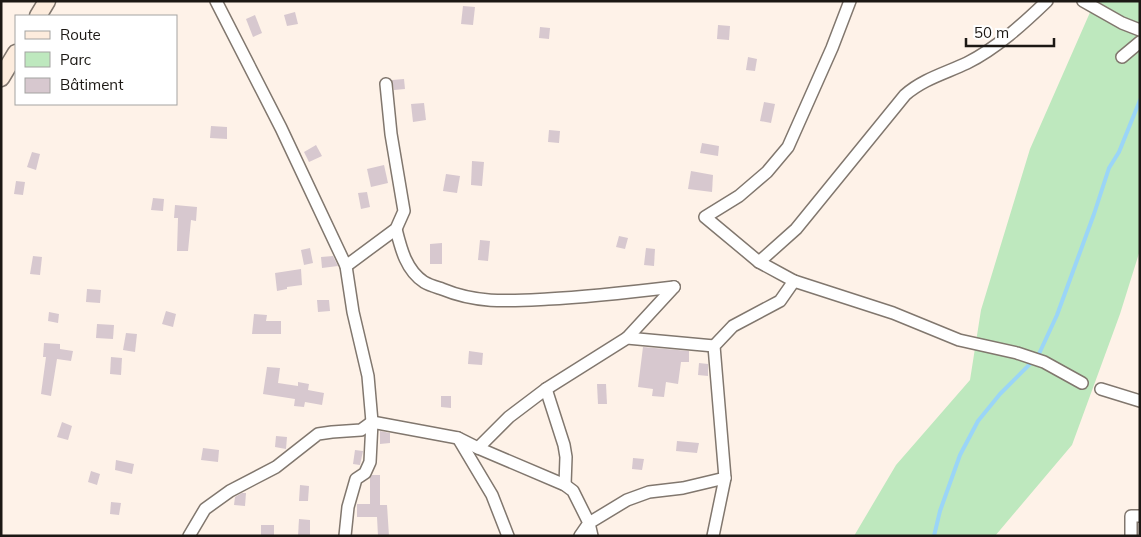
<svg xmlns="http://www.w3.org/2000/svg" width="1141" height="537" font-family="Mulish,sans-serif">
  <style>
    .green { fill: #bee8be }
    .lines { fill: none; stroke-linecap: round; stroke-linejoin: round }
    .stream { stroke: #9bd5f7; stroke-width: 4 }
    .building { fill: #d7c8cf }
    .street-casing { stroke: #81776e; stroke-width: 14 }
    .secondary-casing { stroke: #81776e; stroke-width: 19 }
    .street { stroke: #fff; stroke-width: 11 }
    .secondary { stroke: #fdecdd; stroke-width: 16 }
  </style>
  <rect width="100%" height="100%" fill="#fef2e8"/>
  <!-- green -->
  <polygon class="green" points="1095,1 1140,1 1140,250 1120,314 1072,445 995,536 854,536 896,465 970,380 981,310 1030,149"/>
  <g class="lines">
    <!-- stream -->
    <polyline class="stream" points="934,536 940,511 960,455 978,421 1000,394 1038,356 1057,315 1094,214 1109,168 1119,152 1140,100"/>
  </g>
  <!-- building -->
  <g class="building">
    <polygon points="463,6 475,7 473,25 461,24"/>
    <polygon points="295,12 298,24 287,26 284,15"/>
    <polygon points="255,15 262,33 253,37 246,19"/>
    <polygon points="718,25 730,26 729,40 717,39"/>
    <polygon points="540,27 550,28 549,39 539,38"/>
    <polygon points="748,57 757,59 755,71 746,70"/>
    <polygon points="404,79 405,89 394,90 392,80"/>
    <polygon points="764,102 775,104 771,123 760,121"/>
    <polygon points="424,103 426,120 413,122 411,104"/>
    <polygon points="211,126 227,127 227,139 210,138"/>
    <polygon points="549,130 560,131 559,143 548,142"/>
    <polygon points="702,143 719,146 718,156 700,153"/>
    <polygon points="316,145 322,156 309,162 304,152"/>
    <polygon points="32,152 40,154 36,170 27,167"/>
    <polygon points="472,161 484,162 482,186 471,185"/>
    <polygon points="384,165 388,183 371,187 367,169"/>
    <polygon points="691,171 713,175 712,192 688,189"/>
    <polygon points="446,174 460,176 457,193 443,191"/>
    <polygon points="16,181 25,182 23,195 14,194"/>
    <polygon points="367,192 370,207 361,209 358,193"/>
    <polygon points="153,198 164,199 163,211 151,210"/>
    <polygon points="175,205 197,207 196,221 191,220 188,251 177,251 178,218 174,218"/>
    <polygon points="619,236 628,238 625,249 616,247"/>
    <polygon points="480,240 490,241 488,261 478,260"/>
    <polygon points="442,243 442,264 430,264 430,244"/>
    <polygon points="310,248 313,263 304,265 301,250"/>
    <polygon points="646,248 655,249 654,266 644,265"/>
    <polygon points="33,256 42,257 40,275 30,274"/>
    <polygon points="333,256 338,266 322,268 321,257"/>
    <polygon points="301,269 302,285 287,287 287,289 277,291 275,273"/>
    <polygon points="87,289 101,290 100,303 86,302"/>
    <polygon points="317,300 329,300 330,311 318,312"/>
    <polygon points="166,311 176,314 173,327 162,324"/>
    <polygon points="49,312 59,314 58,323 48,321"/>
    <polygon points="254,314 267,315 266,321 281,321 281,334 252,334"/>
    <polygon points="97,324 114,325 113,339 96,338"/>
    <polygon points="126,333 137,334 135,352 123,350"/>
    <polygon points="44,343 60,344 60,349 73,351 71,361 57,359 51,396 41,394 46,357 43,357"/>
    <polygon points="643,347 689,351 689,362 681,362 678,384 666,382 664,397 652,396 653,389 638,387"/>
    <polygon points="469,351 483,353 482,365 468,364"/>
    <polygon points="111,357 122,358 121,375 110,374"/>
    <polygon points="699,363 708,364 708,376 698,375"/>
    <polygon points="267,367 280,368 278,383 298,386 298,382 309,384 308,390 324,393 322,405 305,402 304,407 294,406 295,399 263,394"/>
    <polygon points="597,384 606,384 607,404 598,404"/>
    <polygon points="441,396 451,396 451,408 441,407"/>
    <polygon points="62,422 72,426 68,440 57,437"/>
    <polygon points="380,431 390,433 390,443 380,444"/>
    <polygon points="276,436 287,437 286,449 275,447"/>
    <polygon points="677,441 699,443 697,453 676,451"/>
    <polygon points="203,448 219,450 218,462 201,460"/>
    <polygon points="355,450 363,451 360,465 353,464"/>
    <polygon points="633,458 644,459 642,470 632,469"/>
    <polygon points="116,460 134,464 132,474 115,470"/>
    <polygon points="91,471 100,474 97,485 88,482"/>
    <polygon points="372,475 380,475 380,505 387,505 389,536 378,536 377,517 357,517 357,504 370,504 370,478"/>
    <polygon points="300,485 309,486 308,501 299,501"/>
    <polygon points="242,493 246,493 245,506 234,505 235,497"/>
    <polygon points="111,502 121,503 119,515 110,514"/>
    <polygon points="299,519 310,520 310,536 298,536"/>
    <rect x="261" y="525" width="13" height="11"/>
  </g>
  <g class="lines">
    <defs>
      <g id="street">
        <polyline points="216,1 281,128 346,266 353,312 368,376 372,422 370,462 365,473 356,479 348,507 345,536"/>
        <polyline points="850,1 832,48 788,147 767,172 739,196 705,217 759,262 794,281 893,313 959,340 1017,353 1044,362 1082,383"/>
        <polyline points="1083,1 1122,23 1140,30"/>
        <polyline points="1122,57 1140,42"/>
        <path d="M396,229c5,20 10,41 28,53 5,3 12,5 18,7 36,15 68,12 106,10 42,-2 84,-7 126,-12"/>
        <path d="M759,262l37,-33 109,-134c18,-16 41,-22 62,-32 30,-15 56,-39 80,-62"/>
        <polyline points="346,266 396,229 404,211 391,134 386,84"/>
        <polyline points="627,338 674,287"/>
        <polyline points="546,389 564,445 566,457 565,485"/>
        <polyline points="1101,389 1140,401"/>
        <polyline points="458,438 492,495 508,536"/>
        <polyline points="478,448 565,485 573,491 589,523 580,536"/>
        <polyline points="189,536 205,509 230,491 276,467 318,434 332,432 361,430 372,422 458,438 478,448 509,417 546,389 627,338 714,346"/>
        <polyline points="592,536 589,523 627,500 649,492 683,488 725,478"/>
        <polyline points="713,536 725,478 714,346 733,326 780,301 794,281"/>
        <polyline points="1131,536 1131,516 1140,516"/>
      </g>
      <g id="secondary">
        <polyline points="38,16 47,1"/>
        <polyline points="1,78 16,53"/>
      </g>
    </defs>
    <!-- street casing -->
    <use href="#street" class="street-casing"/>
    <!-- secondary casing -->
    <use href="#secondary" class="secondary-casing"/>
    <!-- street -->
    <use href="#street" class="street"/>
    <!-- secondary -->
    <use href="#secondary" class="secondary"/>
  </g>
  <!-- border -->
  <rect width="1141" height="537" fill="none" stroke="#1c1814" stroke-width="5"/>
  <!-- legend -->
  <rect x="15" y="15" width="162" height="90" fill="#ffffff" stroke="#a4a3a1"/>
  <rect x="25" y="31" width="25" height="8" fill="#fdecdd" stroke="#a4a3a1"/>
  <text x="60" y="40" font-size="15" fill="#1c1814">Route</text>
  <rect x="25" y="52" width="25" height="15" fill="#bee8be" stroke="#a4a3a1"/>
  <text x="60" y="65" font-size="15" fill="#1c1814">Parc</text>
  <rect x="25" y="78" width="25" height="15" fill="#d7c8cf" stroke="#a4a3a1"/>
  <text x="60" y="90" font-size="15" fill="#1c1814">Bâtiment</text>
  <!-- scale -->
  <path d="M966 38v8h88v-8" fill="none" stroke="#1c1814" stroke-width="2.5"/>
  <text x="974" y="38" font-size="15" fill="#1c1814" stroke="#ffffff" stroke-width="4" paint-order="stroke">50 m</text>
</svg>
